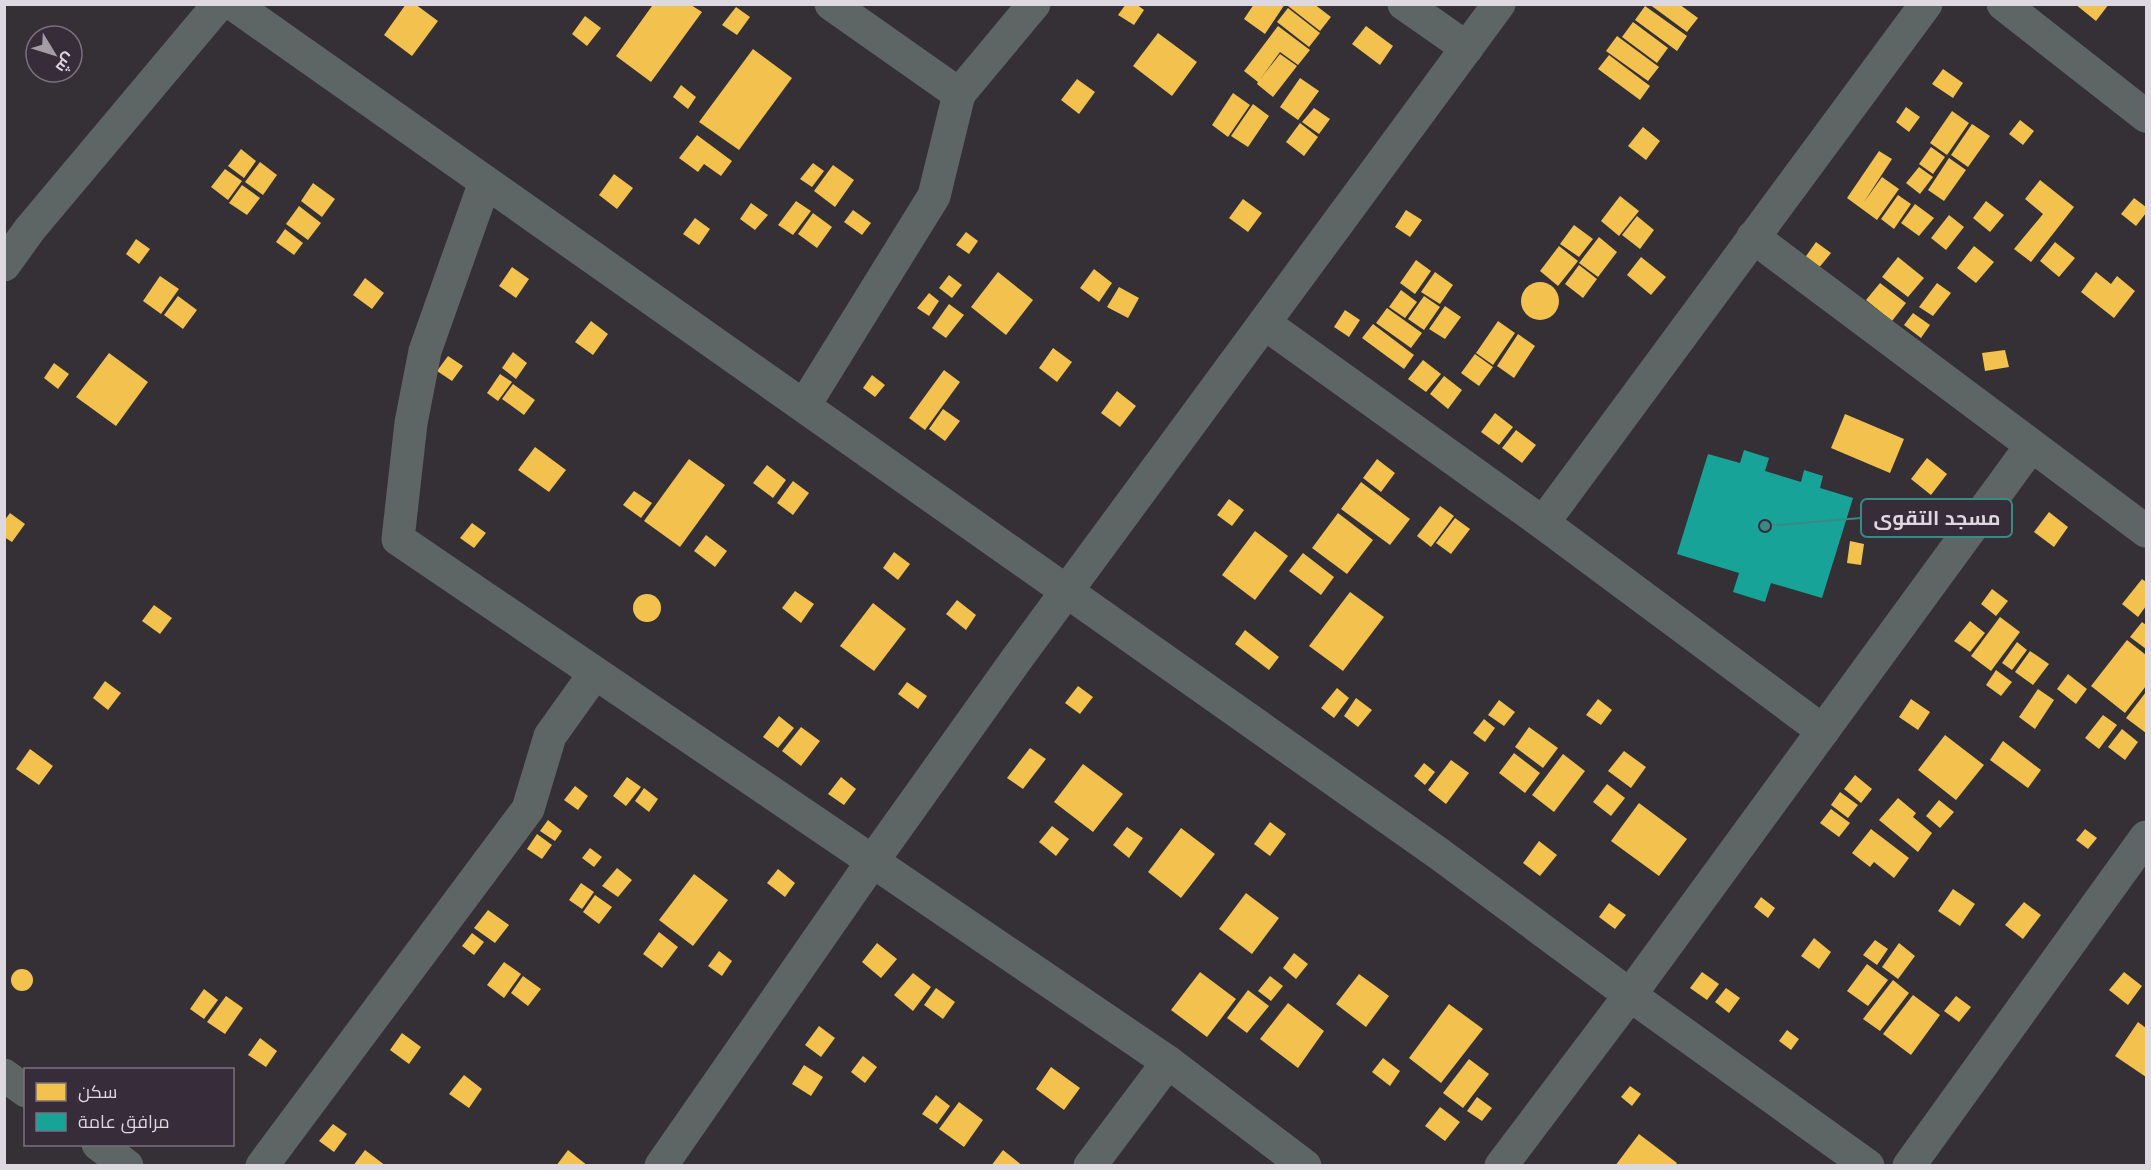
<svg xmlns="http://www.w3.org/2000/svg" width="2151" height="1170" font-family="Quicksand,Cairo,sans-serif">
  <style>
    .homes { fill: #f2c14e }
    .public { fill: #17a398 }
    .lines { fill: none; stroke-linecap: round; stroke-linejoin: round }
    .minor { stroke: #5d6664; stroke-width: 33 }
    .leader { fill: none; stroke: #388a85; stroke-width: 2 }
    .callout-dot { fill: #388a85; stroke: #362c3a; stroke-width: 2 }
    .callout { fill: #362c3a; stroke: #388a85; stroke-width: 2 }
    .callout-label { font-size: 20px; text-anchor: middle; font-weight: bold; fill: #ded8e0 }
  </style>
  <rect width="100%" height="100%" fill="#353036"/>
  <!-- homes -->
  <g class="homes">
    <polygon points="406,4 415,4 438,21 412,56 384,35"/>
    <polygon points="1126,4 1136,4 1144,10 1134,25 1118,15"/>
    <polygon points="1254,4 1285,4 1265,34 1244,19"/>
    <polygon points="1289,4 1314,4 1331,17 1320,31 1288,6"/>
    <polygon points="1649,4 1679,4 1698,18 1687,32"/>
    <polygon points="2075,4 2109,4 2096,21"/>
    <polygon points="650,5 691,5 702,12 651,82 616,56 652,6"/>
    <polygon points="1645,6 1687,36 1677,51 1635,20"/>
    <polygon points="736,7 750,17 737,35 722,25"/>
    <polygon points="1288,8 1320,33 1309,47 1277,22"/>
    <polygon points="585,16 601,28 587,46 572,34"/>
    <polygon points="1633,22 1668,48 1657,63 1622,37"/>
    <polygon points="1278,26 1310,50 1298,65 1280,52 1261,78 1280,54 1297,66 1273,97 1257,84 1258,82 1244,71"/>
    <polygon points="1366,26 1393,46 1380,65 1352,44"/>
    <polygon points="1158,33 1197,62 1172,96 1133,66"/>
    <polygon points="1617,36 1659,67 1648,81 1606,51"/>
    <polygon points="753,49 792,78 739,150 699,122"/>
    <polygon points="1609,55 1650,86 1640,100 1598,69"/>
    <polygon points="1943,69 1963,83 1953,98 1932,84"/>
    <polygon points="1300,78 1319,91 1298,120 1280,107"/>
    <polygon points="1077,79 1095,92 1079,114 1061,100"/>
    <polygon points="681,85 696,97 688,109 673,97"/>
    <polygon points="1233,93 1250,105 1228,137 1212,125"/>
    <polygon points="1253,104 1269,116 1248,147 1231,136"/>
    <polygon points="1906,107 1920,117 1909,132 1896,122"/>
    <polygon points="1314,108 1330,119 1319,134 1302,122"/>
    <polygon points="1952,111 1969,123 1947,155 1930,143"/>
    <polygon points="2020,120 2034,131 2023,145 2009,134"/>
    <polygon points="1300,123 1318,137 1304,156 1286,142"/>
    <polygon points="1972,124 1990,136 1968,167 1951,155"/>
    <polygon points="1643,127 1660,141 1646,160 1628,146"/>
    <polygon points="697,135 732,161 721,176 704,164 698,172 679,158"/>
    <polygon points="1931,147 1945,157 1933,174 1919,164"/>
    <polygon points="241,149 256,161 244,178 228,166"/>
    <polygon points="1879,151 1892,159 1864,202 1882,177 1899,189 1877,220 1847,198"/>
    <polygon points="1949,158 1966,170 1944,201 1928,190"/>
    <polygon points="260,162 277,175 263,195 245,182"/>
    <polygon points="813,163 824,171 812,187 800,179"/>
    <polygon points="833,165 854,180 835,207 814,191"/>
    <polygon points="1919,167 1933,177 1920,194 1906,183"/>
    <polygon points="225,169 242,181 228,200 211,187"/>
    <polygon points="614,174 633,188 617,209 599,195"/>
    <polygon points="2040,180 2074,207 2031,262 2014,249 2043,214 2025,199"/>
    <polygon points="313,183 335,199 322,217 301,201"/>
    <polygon points="242,185 260,198 247,215 229,203"/>
    <polygon points="1898,195 1911,204 1894,229 1881,219"/>
    <polygon points="1620,196 1639,211 1619,236 1601,221"/>
    <polygon points="2134,198 2146,207 2146,213 2136,226 2121,214"/>
    <polygon points="1243,199 1262,213 1248,232 1229,218"/>
    <polygon points="796,201 811,211 793,235 778,225"/>
    <polygon points="1986,201 2004,215 1990,232 1973,218"/>
    <polygon points="751,203 768,215 755,230 740,219"/>
    <polygon points="1915,204 1934,218 1919,236 1901,223"/>
    <polygon points="299,206 321,223 308,240 286,224"/>
    <polygon points="853,210 871,223 862,235 844,222"/>
    <polygon points="1406,210 1422,220 1410,237 1395,227"/>
    <polygon points="813,213 832,227 817,248 798,234"/>
    <polygon points="1949,215 1964,227 1946,250 1931,238"/>
    <polygon points="1637,216 1654,230 1640,249 1622,235"/>
    <polygon points="695,218 710,229 699,245 683,234"/>
    <polygon points="1574,225 1593,239 1579,257 1560,244"/>
    <polygon points="285,229 303,243 294,255 276,242"/>
    <polygon points="966,232 978,241 969,254 956,245"/>
    <polygon points="1599,237 1617,252 1598,277 1579,263"/>
    <polygon points="136,239 150,249 139,264 126,254"/>
    <polygon points="1816,242 1831,253 1818,269 1804,259"/>
    <polygon points="2055,242 2075,258 2059,277 2040,261"/>
    <polygon points="1559,246 1578,261 1558,286 1540,271"/>
    <polygon points="1974,246 1994,262 1976,283 1957,268"/>
    <polygon points="1641,257 1666,277 1651,295 1627,275"/>
    <polygon points="1898,257 1924,278 1908,297 1882,277"/>
    <polygon points="1416,260 1431,271 1415,294 1400,283"/>
    <polygon points="1579,265 1597,279 1583,298 1565,284"/>
    <polygon points="512,267 529,279 516,298 499,286"/>
    <polygon points="1094,269 1112,283 1099,302 1080,288"/>
    <polygon points="998,272 1033,300 1006,335 971,307"/>
    <polygon points="1435,272 1453,285 1440,304 1421,292"/>
    <polygon points="2096,272 2111,284 2117,276 2135,291 2114,318 2081,292"/>
    <polygon points="949,275 962,285 952,298 939,288"/>
    <polygon points="160,276 179,289 161,314 143,301"/>
    <polygon points="365,278 384,293 372,309 353,295"/>
    <circle cx="1540" cy="301" r="19"/>
    <polygon points="1880,283 1906,303 1892,321 1866,300"/>
    <polygon points="1937,283 1951,293 1933,316 1919,307"/>
    <polygon points="1119,287 1139,298 1128,318 1107,307"/>
    <polygon points="1401,290 1417,302 1405,318 1389,307"/>
    <polygon points="929,293 939,301 929,316 917,308"/>
    <polygon points="178,296 197,310 183,329 164,315"/>
    <polygon points="1424,296 1440,307 1424,330 1408,319"/>
    <polygon points="949,304 964,315 946,338 932,328"/>
    <polygon points="1445,306 1461,317 1445,339 1429,329"/>
    <polygon points="1387,308 1422,333 1411,348 1376,323"/>
    <polygon points="1345,310 1360,320 1349,337 1334,327"/>
    <polygon points="1913,313 1930,325 1921,338 1904,325"/>
    <polygon points="591,321 608,334 593,355 575,342"/>
    <polygon points="1498,321 1515,333 1493,365 1476,353"/>
    <polygon points="1373,324 1414,355 1404,369 1362,338"/>
    <polygon points="1518,334 1535,346 1514,378 1497,366"/>
    <polygon points="1053,348 1072,362 1057,382 1039,368"/>
    <polygon points="2005,350 2009,367 1985,371 1982,353"/>
    <polygon points="513,352 527,363 516,379 502,368"/>
    <polygon points="109,353 148,382 116,426 76,397"/>
    <polygon points="1475,354 1493,367 1479,386 1461,373"/>
    <polygon points="448,356 463,366 452,381 437,371"/>
    <polygon points="1423,360 1441,374 1426,392 1408,379"/>
    <polygon points="54,363 69,374 58,389 44,378"/>
    <polygon points="944,370 960,382 925,430 909,418"/>
    <polygon points="500,374 512,382 498,401 487,393"/>
    <polygon points="872,375 885,385 875,397 863,388"/>
    <polygon points="1444,376 1462,390 1448,409 1430,394"/>
    <polygon points="513,384 535,400 524,415 502,399"/>
    <polygon points="1117,391 1136,406 1120,427 1101,413"/>
    <polygon points="943,409 960,421 945,441 929,429"/>
    <polygon points="1495,413 1513,427 1499,445 1481,432"/>
    <polygon points="1845,414 1904,439 1890,473 1831,448"/>
    <polygon points="1516,430 1536,445 1522,463 1502,448"/>
    <polygon points="535,447 566,470 549,492 518,470"/>
    <polygon points="1927,458 1947,474 1931,495 1911,479"/>
    <polygon points="689,459 725,485 680,547 644,521"/>
    <polygon points="1377,459 1395,473 1381,492 1363,478"/>
    <polygon points="767,465 786,480 773,498 753,483"/>
    <polygon points="793,481 809,493 793,515 777,503"/>
    <polygon points="1361,482 1410,519 1390,545 1341,509"/>
    <polygon points="634,491 652,503 641,518 623,505"/>
    <polygon points="1229,499 1244,510 1232,526 1217,515"/>
    <polygon points="1440,506 1454,516 1431,547 1417,536"/>
    <polygon points="2049,512 2068,527 2054,547 2034,532"/>
    <polygon points="10,513 25,524 12,542 4,537 4,521"/>
    <polygon points="1338,513 1373,540 1347,574 1312,548"/>
    <polygon points="1455,518 1470,529 1451,554 1436,543"/>
    <polygon points="472,523 486,533 474,548 460,538"/>
    <polygon points="1255,531 1288,556 1255,600 1222,575"/>
    <polygon points="706,535 727,551 715,567 694,551"/>
    <polygon points="1850,541 1864,544 1861,565 1847,563"/>
    <polygon points="894,552 910,564 898,580 883,568"/>
    <polygon points="1303,553 1334,577 1321,595 1289,571"/>
    <polygon points="2142,579 2146,582 2146,606 2138,617 2122,604"/>
    <polygon points="1992,589 2008,601 1996,616 1981,604"/>
    <polygon points="795,591 814,604 801,623 782,608"/>
    <polygon points="1350,592 1384,617 1343,671 1309,646"/>
    <circle cx="647" cy="608" r="14"/>
    <polygon points="957,600 976,615 966,630 946,614"/>
    <polygon points="873,603 906,629 874,671 840,646"/>
    <polygon points="154,605 172,618 160,634 142,621"/>
    <polygon points="2000,617 2020,632 1991,671 1971,656"/>
    <polygon points="1970,621 1985,633 1970,652 1954,641"/>
    <polygon points="2142,622 2146,625 2146,649 2130,637"/>
    <polygon points="1245,630 1279,657 1269,670 1235,644"/>
    <polygon points="2127,640 2146,655 2146,686 2125,713 2091,686"/>
    <polygon points="2017,642 2027,650 2012,670 2002,663"/>
    <polygon points="2030,651 2049,664 2033,685 2015,672"/>
    <polygon points="1996,670 2012,682 2001,696 1986,685"/>
    <polygon points="2068,674 2087,689 2076,704 2057,689"/>
    <polygon points="105,681 121,693 108,710 93,698"/>
    <polygon points="907,682 927,696 918,709 898,694"/>
    <polygon points="1078,686 1093,697 1080,714 1065,703"/>
    <polygon points="1337,688 1349,698 1334,718 1321,708"/>
    <polygon points="2038,689 2054,700 2035,729 2019,717"/>
    <polygon points="2146,692 2146,733 2126,718"/>
    <polygon points="1356,698 1372,710 1358,727 1344,716"/>
    <polygon points="1598,699 1612,710 1601,725 1586,715"/>
    <polygon points="1911,699 1930,712 1918,730 1899,717"/>
    <polygon points="1499,700 1515,712 1504,726 1488,715"/>
    <polygon points="2103,715 2117,725 2099,749 2085,738"/>
    <polygon points="779,716 794,728 778,748 763,737"/>
    <polygon points="1484,719 1495,728 1485,742 1473,733"/>
    <polygon points="801,727 820,741 801,766 782,751"/>
    <polygon points="1529,727 1558,748 1543,768 1515,747"/>
    <polygon points="2122,729 2138,742 2125,760 2108,747"/>
    <polygon points="1945,735 1984,765 1956,800 1918,770"/>
    <polygon points="2003,741 2041,770 2028,788 1990,760"/>
    <polygon points="1030,748 1046,759 1023,789 1007,778"/>
    <polygon points="30,749 53,766 39,785 16,769"/>
    <polygon points="1624,751 1646,767 1631,788 1608,771"/>
    <polygon points="1514,753 1540,773 1525,793 1499,773"/>
    <polygon points="1563,754 1585,771 1554,812 1532,795"/>
    <polygon points="1451,760 1469,773 1446,804 1428,790"/>
    <polygon points="1424,763 1435,772 1425,785 1414,776"/>
    <polygon points="1083,764 1123,794 1093,832 1054,802"/>
    <polygon points="1855,775 1872,789 1861,803 1844,789"/>
    <polygon points="627,777 641,787 626,806 613,796"/>
    <polygon points="841,777 856,789 844,805 828,794"/>
    <polygon points="1607,784 1625,798 1611,816 1593,802"/>
    <polygon points="575,786 588,796 578,810 564,800"/>
    <polygon points="644,788 658,799 649,812 635,801"/>
    <polygon points="1840,792 1858,805 1848,818 1831,805"/>
    <polygon points="1898,798 1916,813 1913,817 1932,833 1918,852 1879,820"/>
    <polygon points="1939,800 1954,812 1940,828 1926,816"/>
    <polygon points="1639,803 1687,839 1659,876 1611,841"/>
    <polygon points="1831,809 1850,823 1839,837 1820,823"/>
    <polygon points="548,820 562,831 555,841 540,831"/>
    <polygon points="1270,822 1286,834 1270,856 1254,844"/>
    <polygon points="1052,826 1069,839 1056,856 1039,842"/>
    <polygon points="1127,827 1143,838 1129,858 1113,845"/>
    <polygon points="1181,828 1215,854 1181,898 1148,872"/>
    <polygon points="1871,829 1909,858 1894,878 1874,862 1870,867 1852,853"/>
    <polygon points="2085,829 2097,838 2088,849 2076,840"/>
    <polygon points="537,834 552,845 542,859 527,849"/>
    <polygon points="1539,841 1557,855 1540,876 1523,863"/>
    <polygon points="590,848 602,857 594,867 582,858"/>
    <polygon points="617,868 632,880 618,897 602,886"/>
    <polygon points="778,869 795,883 785,897 767,883"/>
    <polygon points="694,874 728,900 693,946 659,920"/>
    <polygon points="581,883 594,892 582,909 569,900"/>
    <polygon points="1953,889 1975,904 1960,926 1938,911"/>
    <polygon points="1246,893 1279,918 1252,954 1219,929"/>
    <polygon points="595,895 612,907 599,924 583,912"/>
    <polygon points="1761,897 1775,908 1768,918 1754,907"/>
    <polygon points="2024,902 2041,915 2023,939 2005,925"/>
    <polygon points="1609,903 1626,915 1615,929 1599,917"/>
    <polygon points="488,910 509,925 495,943 474,928"/>
    <polygon points="659,932 678,947 662,968 643,954"/>
    <polygon points="472,933 484,942 474,955 462,946"/>
    <polygon points="1814,938 1831,952 1819,969 1801,956"/>
    <polygon points="1875,940 1888,949 1877,965 1863,955"/>
    <polygon points="877,943 897,959 881,978 862,962"/>
    <polygon points="1899,943 1915,956 1898,979 1882,967"/>
    <polygon points="719,951 732,961 722,976 708,966"/>
    <polygon points="1294,953 1308,964 1296,979 1283,968"/>
    <polygon points="504,962 521,974 504,998 487,985"/>
    <polygon points="1867,964 1888,980 1868,1006 1847,991"/>
    <circle cx="22" cy="980" r="11"/>
    <polygon points="1200,972 1236,999 1207,1037 1171,1010"/>
    <polygon points="1702,972 1719,984 1707,1000 1690,988"/>
    <polygon points="2124,972 2142,986 2128,1005 2109,990"/>
    <polygon points="913,973 931,987 913,1011 894,995"/>
    <polygon points="1359,974 1389,996 1366,1027 1336,1004"/>
    <polygon points="523,976 541,989 528,1006 511,993"/>
    <polygon points="1270,976 1283,986 1271,1001 1258,991"/>
    <polygon points="1893,980 1909,993 1880,1031 1863,1019"/>
    <polygon points="936,988 955,1002 943,1019 924,1005"/>
    <polygon points="1726,988 1740,998 1729,1013 1715,1002"/>
    <polygon points="204,989 218,1000 204,1019 190,1009"/>
    <polygon points="1248,990 1269,1006 1247,1033 1227,1018"/>
    <polygon points="1913,995 1940,1015 1911,1055 1883,1034"/>
    <polygon points="226,996 243,1008 225,1034 207,1022"/>
    <polygon points="1956,996 1971,1007 1959,1022 1944,1011"/>
    <polygon points="1288,1003 1324,1031 1298,1068 1260,1039"/>
    <polygon points="1449,1004 1483,1029 1441,1083 1409,1058"/>
    <polygon points="2138,1022 2146,1028 2146,1077 2115,1056"/>
    <polygon points="819,1026 835,1038 821,1057 805,1045"/>
    <polygon points="1787,1030 1799,1039 1791,1050 1779,1041"/>
    <polygon points="402,1033 421,1047 409,1064 390,1050"/>
    <polygon points="260,1038 277,1051 266,1067 248,1055"/>
    <polygon points="863,1056 877,1067 865,1083 851,1072"/>
    <polygon points="1383,1058 1400,1071 1390,1086 1372,1072"/>
    <polygon points="1469,1059 1489,1074 1463,1108 1443,1093"/>
    <polygon points="804,1065 823,1077 811,1096 792,1084"/>
    <polygon points="1051,1067 1080,1088 1064,1110 1036,1089"/>
    <polygon points="464,1075 482,1089 469,1108 449,1094"/>
    <polygon points="1630,1086 1641,1094 1632,1106 1621,1097"/>
    <polygon points="936,1095 950,1106 937,1124 922,1114"/>
    <polygon points="1477,1097 1492,1108 1482,1121 1467,1111"/>
    <polygon points="959,1102 983,1120 964,1147 939,1129"/>
    <polygon points="1440,1107 1460,1122 1445,1141 1425,1126"/>
    <polygon points="333,1124 347,1134 334,1152 319,1141"/>
    <polygon points="1639,1134 1677,1163 1675,1166 1615,1166"/>
    <polygon points="365,1150 386,1166 353,1166"/>
    <polygon points="568,1150 588,1166 556,1166"/>
    <polygon points="1003,1150 1023,1166 991,1166"/>
  </g>
  <!-- public -->
  <polygon class="public" points="1744,450 1769,458 1765,471 1801,482 1804,470 1823,476 1820,488 1853,498 1822,598 1771,583 1765,602 1733,592 1739,573 1677,554 1708,454 1740,463"/>
  <g class="lines">
    <!-- minor -->
    <g class="minor">
      <polyline points="233,4 1438,853 1630,995 1868,1166"/>
      <polyline points="1404,4 1467,48"/>
      <polyline points="2003,4 2146,116"/>
      <polyline points="959,94 1034,4"/>
      <polyline points="485,182 425,351 411,423 398,539 1168,1062 1305,1166"/>
      <polyline points="1753,237 2146,531"/>
      <polyline points="4,265 30,229 219,4"/>
      <polyline points="1264,323 1543,523 1823,731"/>
      <polyline points="804,406 934,196 959,94 831,4"/>
      <polyline points="1543,523 1926,4"/>
      <polyline points="4,1075 26,1091"/>
      <polyline points="98,1144 127,1166"/>
      <polyline points="262,1166 528,809 550,736 595,673"/>
      <polyline points="661,1166 872,862 1016,660 1499,4"/>
      <polyline points="1090,1166 1168,1062"/>
      <polyline points="1501,1166 1630,995 2031,446"/>
      <polyline points="1909,1166 2146,837"/>
    </g>
  </g>
  <!-- callouts -->
  <path class="leader" d="M1765 526L1861 518"/>
  <circle class="callout-dot" cx="1765" cy="526" r="6"/>
  <rect class="callout" x="1861" y="499" width="151" height="38" rx="6"/>
  <g class="callout-label">
    <text x="1937" y="525">مسجد التقوى</text>
  </g>
  <!-- border -->
  <rect width="2151" height="1170" fill="none" stroke="#ded8e0" stroke-width="12"/>
  <!-- legend -->
  <rect x="24" y="1068" width="210" height="78" fill="#362c3a" stroke="#79717c" stroke-width="1.5"/>
  <rect x="36" y="1083" width="30" height="18" fill="#f2c14e" stroke="#79717c" stroke-width="1.5"/>
  <text x="78" y="1098" font-size="18" fill="#ded8e0">سكن</text>
  <rect x="36" y="1113" width="30" height="18" fill="#17a398" stroke="#79717c" stroke-width="1.5"/>
  <text x="78" y="1128" font-size="18" fill="#ded8e0">مرافق عامة</text>
  <!-- north arrow -->
  <g transform="translate(54 54) rotate(128)"><circle r="28" fill="#362c3a" stroke="#79717c" stroke-width="1.5"/>
  <path d="M0-4.5L10 22L0 15L-10 22Z" fill="#a39da4"/>
  <text y="-9" font-size="16" font-weight="bold" text-anchor="middle" fill="#ded8e0">ش</text>
  </g>
</svg>
